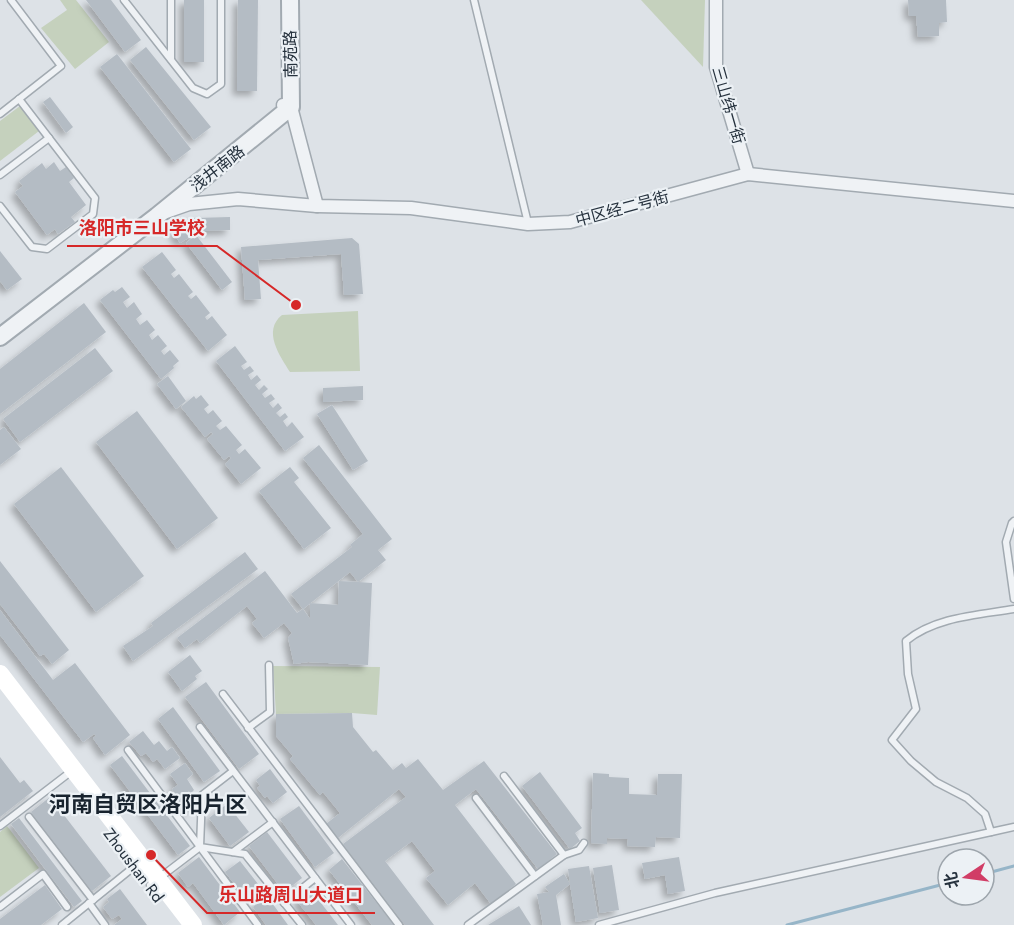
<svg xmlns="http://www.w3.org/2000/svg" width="1014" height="925" font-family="Jost,'Noto Sans SC',sans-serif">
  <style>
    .green { fill: #c5d1bd }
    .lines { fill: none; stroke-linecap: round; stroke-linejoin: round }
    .stream { stroke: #96b5c8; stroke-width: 3 }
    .building { fill: #b4bcc4; fill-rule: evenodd; filter: url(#shadow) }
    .service-casing { stroke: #a2aab1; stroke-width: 9 }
    .minor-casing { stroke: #a2aab1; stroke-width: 15 }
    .tertiary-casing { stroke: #a2aab1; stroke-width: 20 }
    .service { stroke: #eff2f5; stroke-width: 6 }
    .minor { stroke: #eff2f5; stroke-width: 12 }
    .tertiary { stroke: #eff2f5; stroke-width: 16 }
    .secondary { stroke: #fff; stroke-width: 18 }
    .labels { text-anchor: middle; stroke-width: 4.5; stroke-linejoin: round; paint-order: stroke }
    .street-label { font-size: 16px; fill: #26323e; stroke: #ecf1f5 }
    .district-label { font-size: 22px; font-weight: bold; fill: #18232e; stroke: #ecf1f5 }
    .leader { fill: none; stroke: #d62828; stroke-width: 2 }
    .callout-dot { fill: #d62828; stroke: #ecf1f5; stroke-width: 2 }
    .callout-label { font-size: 18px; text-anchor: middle; font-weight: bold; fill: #d62828; stroke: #ecf1f5; stroke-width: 4.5; stroke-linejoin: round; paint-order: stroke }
  </style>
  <defs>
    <filter id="shadow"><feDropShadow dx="-4.5" dy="4.5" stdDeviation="3" flood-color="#0004"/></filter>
  </defs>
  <rect width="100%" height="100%" fill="#dde2e7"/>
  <!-- green -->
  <g class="green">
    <polygon points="60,0 76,0 109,42 75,69 41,28 67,10"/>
    <polygon points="641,0 705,0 703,67"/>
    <polygon points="20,106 39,131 0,161 0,121"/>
    <path d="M358,311l2,60 -70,1c-10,-16 -28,-41 -8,-57z"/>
    <polygon points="273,666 380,667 377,715 352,713 276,714"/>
    <polygon points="7,826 39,868 0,897 0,832"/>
  </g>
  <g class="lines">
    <!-- stream -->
    <g class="stream">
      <polyline points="984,874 1014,866"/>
      <polyline points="787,925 948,883"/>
    </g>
  </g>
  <!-- building -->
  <g class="building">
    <polygon points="86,0 111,0 141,40 125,52"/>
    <rect x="184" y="0" width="20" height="62"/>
    <polygon points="238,0 258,0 257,91 237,91"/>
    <polygon points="908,0 946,0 947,22 939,23 939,36 918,37 916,16 909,16"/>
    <polygon points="146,47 211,127 194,140 130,60"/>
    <polygon points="117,54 191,149 174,162 100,67"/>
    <polygon points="50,97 73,127 66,133 43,102"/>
    <polygon points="54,162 60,171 66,167 74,178 69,182 86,205 71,217 75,222 58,234 55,229 47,235 15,192 23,186 19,181 42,163 46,169"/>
    <polygon points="230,217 230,230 200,231 180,243 173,232 195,218"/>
    <polygon points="196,235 232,282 222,290 186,243"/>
    <polygon points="352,238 359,244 363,294 344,295 341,254 258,260 261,299 245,300 241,247"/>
    <polygon points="0,251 22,279 7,290 0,281"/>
    <polygon points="162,252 176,270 171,274 174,278 179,274 193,292 188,296 191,299 196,295 210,313 205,317 207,320 212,316 227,335 208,351 142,267"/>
    <polygon points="122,287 130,297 123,302 127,308 134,302 142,314 136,319 140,325 147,320 155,330 149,335 152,340 158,335 167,346 161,351 164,355 170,350 179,361 173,366 174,368 161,379 100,300 113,290 115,292"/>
    <polygon points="84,303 106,332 0,414 0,369"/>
    <polygon points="235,346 247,362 241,366 244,370 250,366 254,371 248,375 251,380 257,375 261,380 255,385 259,390 264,385 268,389 262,394 265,398 271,394 275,399 269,403 273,408 278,403 282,408 276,413 280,417 285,413 288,417 283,421 287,427 292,422 304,437 285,451 216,361"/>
    <polygon points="95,348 113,371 20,442 3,419"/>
    <polygon points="168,376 186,401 176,409 157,384"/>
    <polygon points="363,386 363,400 323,402 323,388"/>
    <polygon points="201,395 209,405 204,409 208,414 213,410 222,421 216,426 220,430 226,426 242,445 236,450 239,454 245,449 261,468 241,484 225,464 231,458 229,456 224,460 207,439 213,434 211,432 205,437 181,407 194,396 196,399"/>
    <polygon points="332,405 368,461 353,470 317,414"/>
    <polygon points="137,411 218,518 177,549 96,442"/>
    <polygon points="4,427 21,449 0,465 0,430"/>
    <path d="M319,445l73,94 -14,11 8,10 -28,22 14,1 -4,82 -60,-3 -14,2 -6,-26 4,-5 -8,-10 -20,15 -12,-15 5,-4 -10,-13 -47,37 -3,-4 -12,9 -8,-10 88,-67 32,42 6,-4 -12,-15 61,-47 -2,-2 13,-11 -60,-76zM350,572l8,10 -19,-1 -1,24 -28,-2v16l-7,-10z"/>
    <polygon points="61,467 144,576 96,612 14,504"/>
    <polygon points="290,467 299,478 294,482 331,528 304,549 259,491"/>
    <polygon points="245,552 258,569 133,661 123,646 153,626 151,623"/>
    <polygon points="0,561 69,650 52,664 44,654 40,656 0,604"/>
    <polygon points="0,610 53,680 75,663 130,735 105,755 93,738 96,736 94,734 83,742 0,635"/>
    <polygon points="190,655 202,671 195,676 197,679 182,691 168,672"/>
    <polygon points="206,682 259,754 239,769 185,697"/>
    <polygon points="173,707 220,771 204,782 158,719"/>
    <polygon points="352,713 353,727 373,752 376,750 393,770 402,763 406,768 418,759 443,790 484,761 557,854 538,869 476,789 455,805 516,884 491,904 475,883 448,905 426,878 435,871 412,841 385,861 434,925 405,925 343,844 406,797 399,789 338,838 326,824 340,813 323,792 320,795 290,759 293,756 276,736 276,714"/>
    <polygon points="143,731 154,745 159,741 167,751 172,747 180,758 165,769 157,759 153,762 146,753 141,756 129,742"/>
    <polygon points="122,756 190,846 178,855 110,765"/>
    <polygon points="0,757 20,783 24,780 33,791 0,817"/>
    <polygon points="185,763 193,774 187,779 194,790 191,793 198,802 184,813 177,803 180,800 172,789 178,785 170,774"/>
    <polygon points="270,769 287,792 273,803 267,796 265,798 257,788 260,786 256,780"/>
    <polygon points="540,772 582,828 575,833 580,841 570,849 522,786"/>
    <polygon points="593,773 609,774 609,777 629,778 629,794 657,795 658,774 682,774 680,838 656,837 655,847 627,846 628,839 607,838 607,844 591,843"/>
    <polygon points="50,797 111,876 92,891 31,812"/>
    <polygon points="227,804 249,832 230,846 209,818"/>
    <polygon points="299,806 334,853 315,867 280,819"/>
    <polygon points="19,818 82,901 74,907 11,824"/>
    <polygon points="267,832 302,878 284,892 249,846"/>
    <polygon points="199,857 240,912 224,925 193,883 188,887 178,873"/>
    <polygon points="679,857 685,891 668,894 665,875 645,879 642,863"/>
    <polygon points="342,859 394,925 372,925 329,870"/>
    <polygon points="240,861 262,889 247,900 225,872"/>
    <polygon points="612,865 619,910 600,913 593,868"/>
    <polygon points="589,866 598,918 576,922 570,884 556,895 561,925 543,925 537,894 549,892 545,887 564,874 570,884 568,869"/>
    <polygon points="45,885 62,909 41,925 0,925 0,919"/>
    <polygon points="120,889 147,925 114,925 122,919 119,915 112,919 103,907 109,902 107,899"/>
    <polygon points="311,890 338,925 316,925 297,901"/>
    <polygon points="267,896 288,925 266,925 253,907"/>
    <polygon points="519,906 531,925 488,925"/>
  </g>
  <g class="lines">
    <defs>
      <g id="service">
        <polyline points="124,0 193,88 207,94 221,84 221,0"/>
        <polyline points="171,0 171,59"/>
        <polyline points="474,0 528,223"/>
        <polyline points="0,114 61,66 11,0"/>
        <polyline points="0,175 49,138"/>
        <polyline points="0,206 32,247 47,249 93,214 95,198 19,99"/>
        <polyline points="1014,521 1012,523 1006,542 1014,599"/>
        <polyline points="223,694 399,925"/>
        <polyline points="200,727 351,925"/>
        <polyline points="248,728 270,712 269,665"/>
        <polyline points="128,750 258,925"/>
        <polyline points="233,771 202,795 200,847 245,854 302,925"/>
        <polyline points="504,776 564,855"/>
        <polyline points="476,798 535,876"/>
        <polyline points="29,817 93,900"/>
        <polyline points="0,826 73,770"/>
        <polyline points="991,832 1014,827"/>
        <polyline points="233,852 273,822"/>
        <polyline points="150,885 200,847"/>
        <polyline points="89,903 105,925"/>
        <polyline points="284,903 315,878"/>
        <polyline points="0,907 43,874 67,907"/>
        <polyline points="62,925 135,866"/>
        <polyline points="468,925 564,855 579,850 584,843"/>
        <path d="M599,925l116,-32 276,-61 -6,-18 -18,-16 -31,-16 -25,-21 -19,-21 24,-31 -8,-35 -2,-33c29,-24 72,-26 108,-32"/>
      </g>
      <g id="minor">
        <polyline points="716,0 716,67 748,174"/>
        <polyline points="283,105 291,107 317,206"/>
        <polyline points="166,212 189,204 238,199 317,206 411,208 528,224 570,222 748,174 1014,201"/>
      </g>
      <polyline id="tertiary" points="0,337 157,216 291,107 290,0"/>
    </defs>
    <!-- service casing -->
    <use href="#service" class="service-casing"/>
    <!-- minor casing -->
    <use href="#minor" class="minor-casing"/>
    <!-- tertiary casing -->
    <use href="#tertiary" class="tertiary-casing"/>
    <!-- service -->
    <use href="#service" class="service"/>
    <!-- minor -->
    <use href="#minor" class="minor"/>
    <!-- tertiary -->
    <use href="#tertiary" class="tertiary"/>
    <!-- secondary -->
    <polyline class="secondary" points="0,674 193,925"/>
  </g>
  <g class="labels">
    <!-- street labels -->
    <g class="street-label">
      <text transform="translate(290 54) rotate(-91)" y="6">南苑路</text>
      <text transform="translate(729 105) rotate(74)" y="6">三山纬一街</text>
      <text transform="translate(217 168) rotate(-38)" y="6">浅井南路</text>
      <text transform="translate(622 208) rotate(-15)" y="6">中区经二号街</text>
      <text transform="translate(134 865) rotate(53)" y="6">Zhoushan Rd</text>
    </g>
    <!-- district labels -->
    <g class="district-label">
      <text x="148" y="812">河南自贸区洛阳片区</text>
    </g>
  </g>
  <!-- callouts -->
  <path class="leader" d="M296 305L217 246H67M151 855L207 913H375"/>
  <g class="callout-dot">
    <circle cx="296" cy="305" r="6"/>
    <circle cx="151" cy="855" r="6"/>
  </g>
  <g class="callout-label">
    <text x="142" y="234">洛阳市三山学校</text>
    <text x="291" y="901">乐山路周山大道口</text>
  </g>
  <!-- north arrow -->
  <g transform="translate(966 877) rotate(257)"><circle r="28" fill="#ecf1f5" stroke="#9da5ac" stroke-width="1.5"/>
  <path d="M0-4.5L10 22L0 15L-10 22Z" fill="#d13d66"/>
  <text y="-9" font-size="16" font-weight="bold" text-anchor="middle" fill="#26323e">北</text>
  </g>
</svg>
